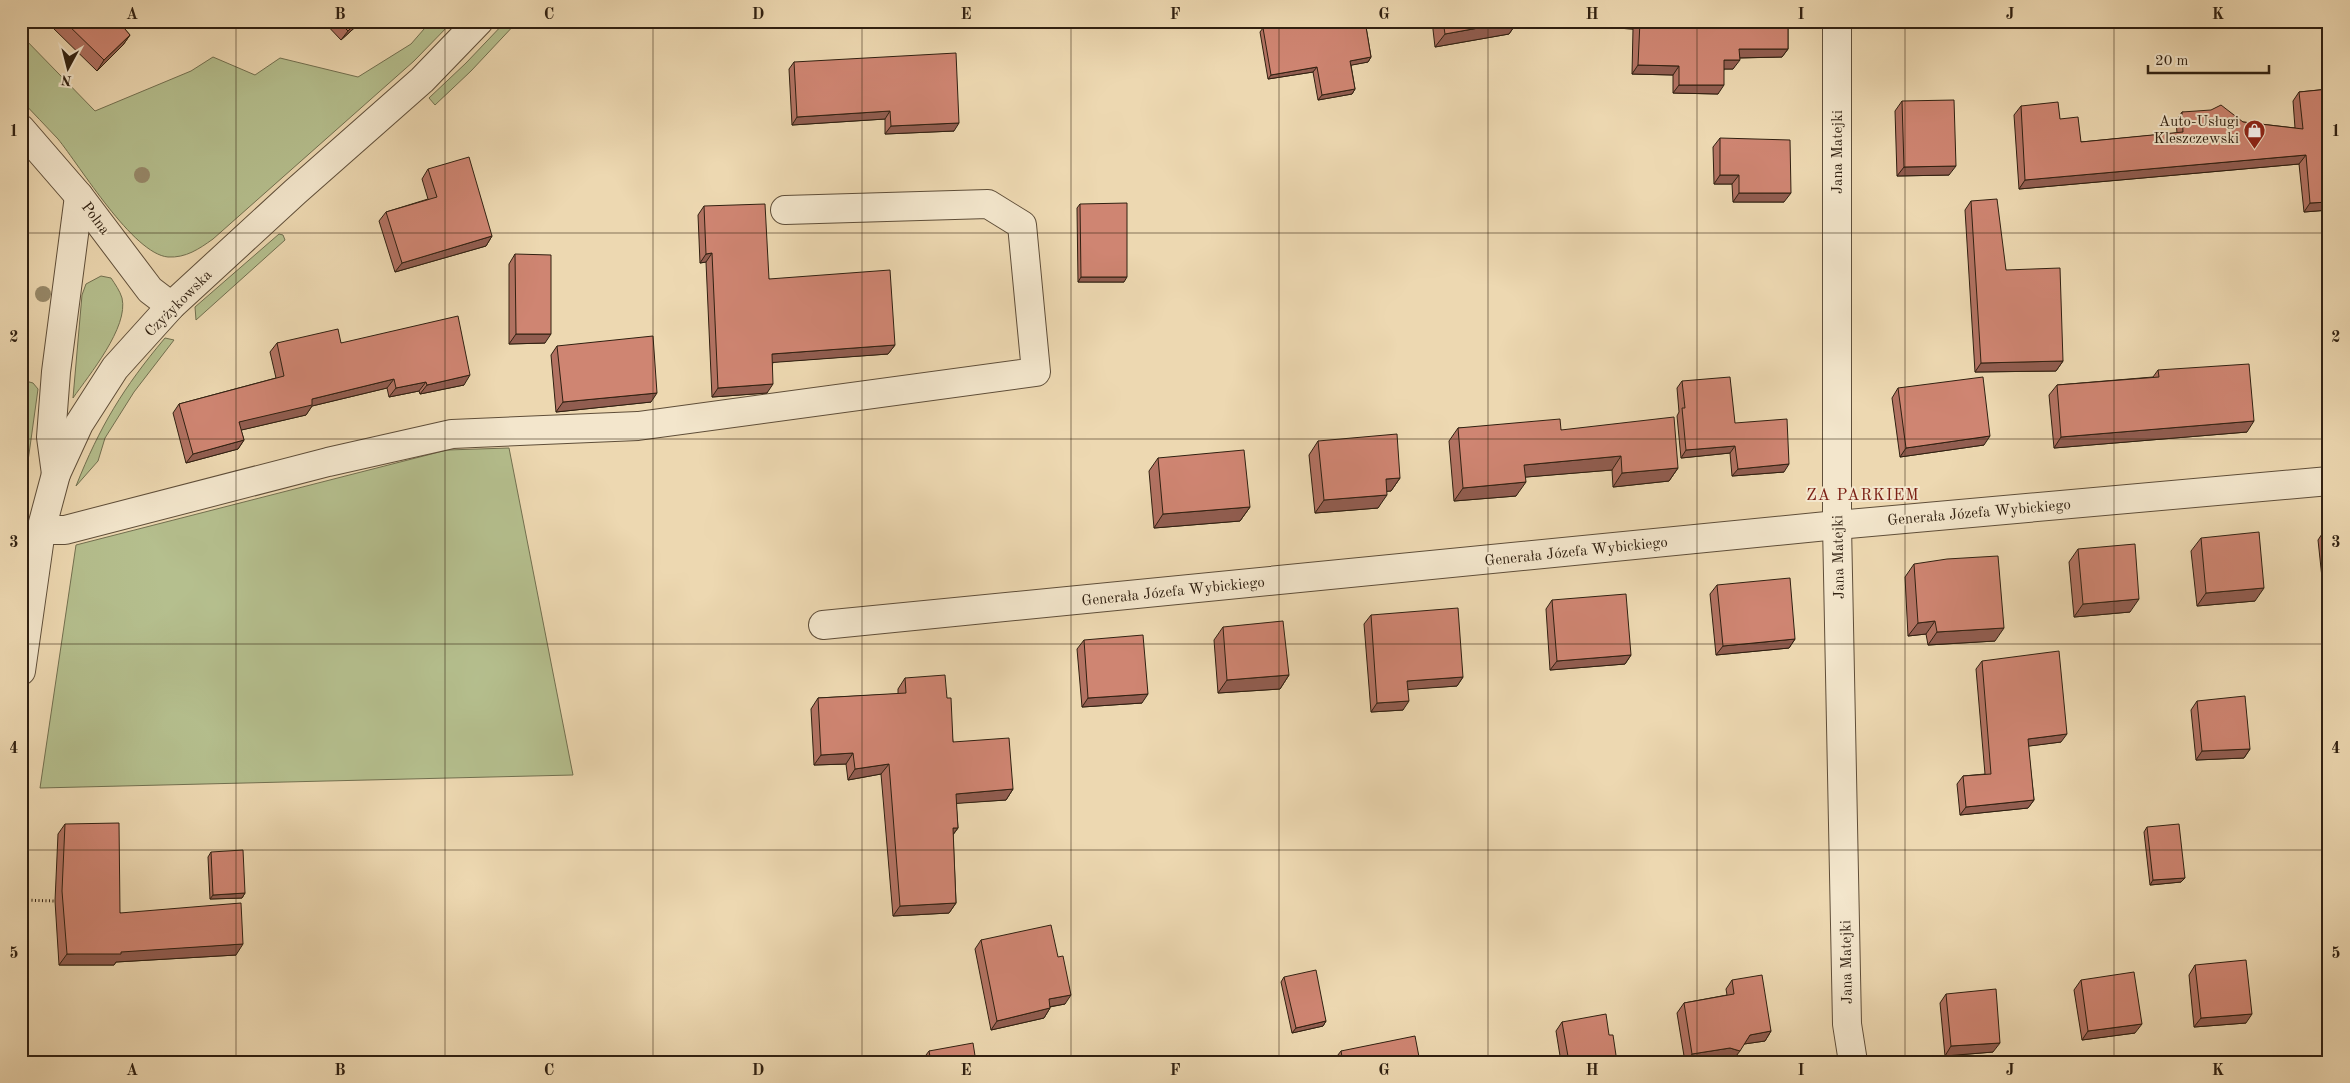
<svg xmlns="http://www.w3.org/2000/svg" width="2350" height="1083" font-family="'Old Standard TT',serif">
  <style>
    .green { fill: #b5bf8e; stroke: #727050 }
    .lines { fill: none; stroke-linecap: round; stroke-linejoin: round }
    .minor-casing { stroke: #5f4e39; stroke-width: 30 }
    .path { stroke: #302011; stroke-width: 3; stroke-dasharray: 1 2.5; stroke-linecap: butt }
    .minor { stroke: #f3e6cc; stroke-width: 28 }
    .tree { fill: #97896a }
    .wall { fill: #b27262; stroke: #302011 }
    .shaded-wall { fill: #915d50; stroke: #302011 }
    .building { fill: #cf8572; stroke: #302011 }
    .grid { fill: none; stroke: #302011; stroke-width: 1; stroke-opacity: 0.55 }
    .labels { text-anchor: middle; stroke-width: 4; stroke-linejoin: round; paint-order: stroke }
    .poi-label { font-size: 15px; fill: #302011; stroke: #f3e6cc; text-anchor: end }
    .street-label { font-size: 15px; fill: #302011; stroke: #f3e6cc }
    .neighbourhood-label { font-size: 16px; letter-spacing: 1px; fill: #7a1f14; stroke: #f3e6cc }
    .neatline { fill: none; stroke: #302011; stroke-width: 2 }
    .grid-label { font-size: 16px; text-anchor: middle; font-weight: bold; fill: #302011 }
  </style>
  <rect width="100%" height="100%" fill="#edd8b1"/>
  <filter id="stains"><feTurbulence type="fractalNoise" baseFrequency=".004" numOctaves="4"/><feColorMatrix values="0 0 0 0 .2 0 0 0 0 .09 0 0 0 0 .02 0 0 0 .5 -.17"/></filter>
  <radialGradient id="worn" r=".72"><stop offset=".6" stop-color="#630" stop-opacity="0"/><stop offset="1" stop-color="#630" stop-opacity=".3"/></radialGradient>
  <!-- green -->
  <g class="green">
    <path d="M431,21h22l-39,40 -201,178c-14,10 -27,19 -45,18 -35,-3 -88,-91 -110,-118 -12,-13 -25,-26 -37,-39v-65l74,76 96,-40 22,-14 42,18 25,-17 78,19 53,-33z"/>
    <polygon points="506,21 518,21 471,71 435,105 429,98 466,63"/>
    <polygon points="279,234 283,235 285,240 196,320 195,307"/>
    <path d="M101,276l10,2c4,6 9,13 11,20 7,29 -33,77 -49,100l9,-103 4,-11z"/>
    <path d="M165,338l9,2 -40,52 -29,46 -7,23 -22,25c24,-60 47,-98 89,-148z"/>
    <polygon points="22,380 33,383 38,389 24,490 21,492"/>
    <polygon points="509,448 573,775 40,788 76,545 447,450"/>
  </g>
  <g class="lines">
    <defs>
      <g id="minor">
        <polyline points="1837,21 1837,525 1847,1024 1853,1062"/>
        <polyline points="21,129 79,196 150,290 171,306"/>
        <polyline points="56,474 51,437 56,372 79,196"/>
        <polyline points="41,530 65,530 328,462 452,434 638,426 1036,372 1022,225 988,204 785,210"/>
        <polyline points="823,625 1837,525 2329,481"/>
        <polyline points="21,671 41,530 56,474 79,424 115,368 171,306 295,192 422,80 479,21"/>
      </g>
    </defs>
    <!-- minor casing -->
    <use href="#minor" class="minor-casing"/>
    <!-- path -->
    <polyline class="path" points="21,900 55,901"/>
    <!-- minor -->
    <use href="#minor" class="minor"/>
  </g>
  <!-- trees -->
  <g class="tree">
    <circle cx="142" cy="175" r="8"/>
    <circle cx="43" cy="294" r="8"/>
  </g>
  <!-- wall -->
  <g class="wall">
    <polygon points="58,21 123,21 120,24 130,35 123,45 97,71 53,28"/>
    <polygon points="323,21 362,21 341,40"/>
    <polygon points="1278,21 1365,21 1371,57 1368,62 1351,65 1355,89 1352,94 1318,100 1313,72 1268,79 1260,32 1263,28 1279,25"/>
    <polygon points="1432,21 1518,21 1509,34 1435,47"/>
    <polygon points="1599,21 1788,21 1788,49 1782,57 1739,58 1733,69 1724,69 1718,94 1673,93 1673,75 1632,74 1633,29 1598,27"/>
    <polygon points="794,62 954,131 885,134 885,119 792,125 789,69"/>
    <polygon points="2329,89 2329,210 2304,212 2299,164 2019,189 2014,115 2021,106 2060,119 2081,142 2177,133 2176,121 2182,112 2243,122 2295,128 2293,101 2299,92"/>
    <polygon points="1902,101 1949,175 1897,176 1895,111"/>
    <polygon points="1720,138 1784,202 1733,202 1732,184 1714,184 1713,147"/>
    <polygon points="428,169 492,236 486,246 395,272 379,221 386,212 428,199 422,179"/>
    <polygon points="1971,201 2006,270 2063,361 2056,371 1975,372 1965,210"/>
    <polygon points="1080,204 1124,282 1078,282 1077,208"/>
    <polygon points="704,206 769,279 895,345 888,354 773,362 767,393 712,397 706,262 700,263 698,215"/>
    <polygon points="515,254 545,343 509,344 509,264"/>
    <polygon points="277,343 341,343 464,385 420,394 419,391 389,397 387,388 312,406 306,415 241,430 244,440 238,449 186,463 173,413 179,404 276,378 270,352"/>
    <polygon points="557,346 651,402 556,412 551,355"/>
    <polygon points="2158,370 2247,432 2054,448 2049,395 2057,385 2153,377"/>
    <polygon points="1682,381 1735,423 1784,472 1732,476 1730,453 1681,458 1677,416 1679,412 1677,388"/>
    <polygon points="1898,388 1984,445 1900,457 1892,398"/>
    <polygon points="1458,428 1561,430 1678,468 1669,481 1613,487 1612,470 1525,477 1516,496 1454,501 1449,441"/>
    <polygon points="1318,441 1400,478 1391,491 1387,491 1378,508 1315,513 1309,455"/>
    <polygon points="1158,458 1250,507 1240,521 1154,528 1149,471"/>
    <polygon points="2329,530 2329,606 2325,606 2318,540 2324,531"/>
    <polygon points="2201,538 2255,601 2197,606 2191,551"/>
    <polygon points="2078,549 2130,612 2074,617 2069,562"/>
    <polygon points="1914,564 1995,641 1928,645 1926,634 1908,636 1905,577"/>
    <polygon points="1717,585 1795,639 1789,648 1716,655 1710,594"/>
    <polygon points="1552,600 1631,655 1625,664 1550,670 1546,609"/>
    <polygon points="1371,615 1463,677 1457,686 1408,689 1403,710 1371,712 1364,624"/>
    <polygon points="1223,627 1289,675 1280,689 1218,693 1214,640"/>
    <polygon points="1084,640 1142,703 1082,707 1077,649"/>
    <polygon points="1982,661 2061,742 2028,746 2034,800 2028,808 1960,815 1957,784 1963,776 1985,774 1976,669"/>
    <polygon points="905,678 947,698 953,742 1013,789 1006,800 956,803 958,828 953,835 956,903 949,913 893,916 881,774 848,780 846,764 814,765 811,709 818,698 898,694 898,689"/>
    <polygon points="2197,701 2250,749 2244,758 2196,760 2191,710"/>
    <polygon points="65,824 120,913 236,955 116,962 114,965 59,965 55,901 58,834"/>
    <polygon points="2147,827 2185,878 2181,882 2150,885 2144,832"/>
    <polygon points="211,852 245,893 242,898 210,899 208,857"/>
    <polygon points="981,940 1058,957 1065,1004 1050,1007 1050,1008 1044,1018 991,1030 975,949"/>
    <polygon points="2329,955 2329,988 2326,958"/>
    <polygon points="2195,965 2246,1023 2194,1027 2189,975"/>
    <polygon points="1284,977 1326,1021 1323,1026 1292,1033 1281,982"/>
    <polygon points="1732,980 1771,1031 1765,1041 1744,1044 1733,1060 1724,1057 1696,1062 1685,1062 1677,1013 1684,1003 1727,995 1726,989"/>
    <polygon points="2081,980 2135,1033 2082,1040 2074,990"/>
    <polygon points="1946,994 1993,1052 1945,1056 1940,1003"/>
    <polygon points="1562,1022 1609,1035 1617,1062 1561,1062 1556,1031"/>
    <polygon points="929,1051 976,1062 923,1062 923,1059"/>
    <polygon points="1341,1051 1420,1062 1334,1062 1334,1060"/>
  </g>
  <!-- shaded-wall -->
  <g class="shaded-wall">
    <polygon points="358,21 362,21 341,40 348,31"/>
    <polygon points="1518,21 1509,34 1435,47 1445,34"/>
    <polygon points="1603,21 1639,21 1633,29 1598,27"/>
    <polygon points="130,35 123,45 97,71 104,60"/>
    <polygon points="1739,49 1788,49 1782,57 1733,58"/>
    <polygon points="1371,57 1368,62 1347,66 1350,61"/>
    <polygon points="1724,60 1740,60 1733,69 1718,69"/>
    <polygon points="1638,65 1679,66 1673,75 1632,74"/>
    <polygon points="1317,67 1313,72 1268,79 1271,75"/>
    <polygon points="1679,85 1724,85 1718,94 1673,93"/>
    <polygon points="1355,89 1352,94 1318,100 1322,95"/>
    <polygon points="890,111 885,119 792,125 797,117"/>
    <polygon points="959,123 954,131 885,134 891,126"/>
    <polygon points="2306,155 2299,164 2019,189 2025,180"/>
    <polygon points="1956,166 1949,175 1897,176 1904,167"/>
    <polygon points="1720,175 1739,175 1732,184 1714,184"/>
    <polygon points="1739,193 1791,193 1784,202 1733,202"/>
    <polygon points="2329,202 2329,210 2304,212 2310,203"/>
    <polygon points="492,236 486,246 395,272 402,263"/>
    <polygon points="712,253 706,262 700,263 706,254"/>
    <polygon points="1081,277 1127,277 1124,282 1078,282"/>
    <polygon points="516,334 551,334 545,343 509,344"/>
    <polygon points="895,345 888,354 766,363 772,354"/>
    <polygon points="2063,361 2056,371 1975,372 1981,363"/>
    <polygon points="470,375 464,385 420,394 427,385"/>
    <polygon points="394,379 387,388 312,406 306,415 233,432 239,422 312,399"/>
    <polygon points="426,382 419,391 389,397 396,388"/>
    <polygon points="773,384 767,393 712,397 718,388"/>
    <polygon points="657,393 651,402 556,412 563,402"/>
    <polygon points="2254,421 2247,432 2054,448 2061,437"/>
    <polygon points="1990,436 1984,445 1900,457 1906,448"/>
    <polygon points="244,440 238,449 186,463 193,454"/>
    <polygon points="1735,446 1730,453 1681,458 1686,450"/>
    <polygon points="1621,456 1612,470 1515,478 1524,465"/>
    <polygon points="1789,464 1784,472 1732,476 1738,469"/>
    <polygon points="1678,468 1669,481 1613,487 1622,473"/>
    <polygon points="1400,478 1391,491 1377,492 1386,479"/>
    <polygon points="1526,482 1516,496 1454,501 1463,488"/>
    <polygon points="1387,495 1378,508 1315,513 1324,500"/>
    <polygon points="1250,507 1240,521 1154,528 1163,514"/>
    <polygon points="2264,588 2255,601 2197,606 2206,593"/>
    <polygon points="2139,599 2130,612 2074,617 2083,604"/>
    <polygon points="1935,621 1926,634 1908,636 1918,623"/>
    <polygon points="2004,628 1995,641 1928,645 1937,632"/>
    <polygon points="1795,639 1789,648 1716,655 1723,646"/>
    <polygon points="1631,655 1625,664 1550,670 1557,661"/>
    <polygon points="1289,675 1280,689 1218,693 1227,680"/>
    <polygon points="1463,677 1457,686 1401,690 1407,681"/>
    <polygon points="1148,694 1142,703 1082,707 1088,698"/>
    <polygon points="1409,701 1403,710 1371,712 1377,703"/>
    <polygon points="2067,734 2061,742 2022,747 2028,739"/>
    <polygon points="2250,749 2244,758 2196,760 2202,751"/>
    <polygon points="853,753 846,764 814,765 821,755"/>
    <polygon points="889,764 881,774 848,780 855,769"/>
    <polygon points="1013,789 1006,800 948,804 956,794"/>
    <polygon points="2034,800 2028,808 1960,815 1966,807"/>
    <polygon points="953,828 958,828 950,838"/>
    <polygon points="2185,878 2181,882 2150,885 2153,880"/>
    <polygon points="245,893 242,898 210,899 213,895"/>
    <polygon points="956,903 949,913 893,916 900,906"/>
    <polygon points="243,944 236,955 116,962 114,965 59,965 67,954"/>
    <polygon points="1071,995 1065,1004 1042,1008 1049,999"/>
    <polygon points="1050,1008 1044,1018 991,1030 997,1021"/>
    <polygon points="2252,1014 2246,1023 2194,1027 2201,1018"/>
    <polygon points="1326,1021 1323,1026 1292,1033 1296,1028"/>
    <polygon points="2142,1024 2135,1033 2082,1040 2088,1031"/>
    <polygon points="1771,1031 1765,1041 1744,1044 1750,1035"/>
    <polygon points="2000,1043 1993,1052 1945,1056 1951,1046"/>
    <polygon points="1730,1048 1740,1051 1733,1060 1724,1057 1696,1062 1687,1062 1692,1054"/>
  </g>
  <!-- building -->
  <g class="building">
    <polygon points="64,21 120,21 119,22 130,35 104,60"/>
    <polygon points="338,21 358,21 348,31"/>
    <polygon points="1282,21 1365,21 1371,57 1350,61 1355,89 1322,95 1317,67 1271,75 1263,28 1283,25"/>
    <polygon points="1443,21 1517,21 1445,34"/>
    <polygon points="1640,21 1788,21 1788,49 1739,49 1740,60 1724,60 1724,85 1679,85 1679,66 1638,65"/>
    <polygon points="956,53 959,123 891,126 890,111 797,117 794,62"/>
    <polygon points="2329,89 2329,202 2310,203 2306,155 2025,180 2021,106 2058,102 2060,119 2078,117 2081,142 2183,132 2182,112 2211,110 2221,105 2243,122 2303,129 2299,92"/>
    <polygon points="1954,100 1956,166 1904,167 1902,101"/>
    <polygon points="1720,138 1790,140 1791,193 1739,193 1739,175 1720,175"/>
    <polygon points="469,157 492,236 402,263 386,212 437,197 428,169"/>
    <polygon points="1997,199 2006,270 2060,268 2063,361 1981,363 1971,201"/>
    <polygon points="1127,203 1127,277 1081,277 1080,204"/>
    <polygon points="765,204 769,279 890,270 895,345 772,354 773,384 718,388 712,253 706,254 704,206"/>
    <polygon points="515,254 551,255 551,334 516,334"/>
    <polygon points="458,316 470,375 427,385 426,382 396,388 394,379 312,399 312,405 239,422 244,440 193,454 179,404 284,376 277,343 338,329 341,343"/>
    <polygon points="653,336 657,393 563,402 557,346"/>
    <polygon points="2249,364 2254,421 2061,437 2057,385 2159,377 2158,370"/>
    <polygon points="1730,377 1735,423 1787,419 1789,464 1738,469 1735,446 1686,450 1682,408 1685,408 1682,381"/>
    <polygon points="1983,377 1990,436 1906,448 1898,388"/>
    <polygon points="1674,417 1678,468 1622,473 1621,456 1524,465 1526,482 1463,488 1458,428 1560,419 1561,430"/>
    <polygon points="1397,434 1400,478 1386,479 1387,495 1324,500 1318,441"/>
    <polygon points="1244,450 1250,507 1163,514 1158,458"/>
    <polygon points="2329,530 2329,570 2324,531"/>
    <polygon points="2259,532 2264,588 2206,593 2201,538"/>
    <polygon points="2135,544 2139,599 2083,604 2078,549"/>
    <polygon points="1998,556 2004,628 1937,632 1935,621 1918,623 1914,564 1947,559"/>
    <polygon points="1790,578 1795,639 1723,646 1717,585"/>
    <polygon points="1626,594 1631,655 1557,661 1552,600"/>
    <polygon points="1458,608 1463,677 1407,681 1409,701 1377,703 1371,615"/>
    <polygon points="1283,621 1289,675 1227,680 1223,627"/>
    <polygon points="1143,635 1148,694 1088,698 1084,640"/>
    <polygon points="2059,651 2067,734 2028,739 2034,800 1966,807 1963,776 1991,774 1982,661"/>
    <polygon points="945,675 947,698 951,698 953,742 1009,738 1013,789 956,794 958,828 953,828 956,903 900,906 889,764 855,769 853,753 821,755 818,698 906,693 905,678"/>
    <polygon points="2245,696 2250,749 2202,751 2197,701"/>
    <polygon points="119,823 120,913 241,903 243,944 121,952 121,954 67,954 62,891 65,824"/>
    <polygon points="2179,824 2185,878 2153,880 2147,827"/>
    <polygon points="243,850 245,893 213,895 211,852"/>
    <polygon points="1051,925 1058,957 1063,956 1071,995 1049,999 1050,1008 997,1021 981,940"/>
    <polygon points="2246,960 2252,1014 2201,1018 2195,965"/>
    <polygon points="1316,970 1326,1021 1296,1028 1284,977"/>
    <polygon points="2134,972 2142,1024 2088,1031 2081,980"/>
    <polygon points="1762,975 1771,1031 1750,1035 1740,1051 1730,1048 1692,1054 1684,1003 1734,994 1732,980"/>
    <polygon points="1996,989 2000,1043 1951,1046 1946,994"/>
    <polygon points="1606,1014 1609,1035 1613,1035 1617,1062 1569,1062 1562,1022"/>
    <polygon points="1415,1036 1420,1062 1343,1062 1341,1051"/>
    <polygon points="973,1043 976,1062 931,1062 929,1051"/>
  </g>
  <!-- grid -->
  <path class="grid" d="M236,21v1041M445,21v1041M653,21v1041M862,21v1041M1071,21v1041M1279,21v1041M1488,21v1041M1697,21v1041M1905,21v1041M2114,21v1041M21,233h2308M21,439h2308M21,644h2308M21,850h2308"/>
  <!-- icons -->
  <defs>
    <symbol id="shop-pin" viewBox="-11 -11 22 30"><path d="M0 17L-7.5 6A9.5 9.5 0 1 1 7.5 6Z" fill="#8f2418" stroke="#f3e6cc"/><path d="M-5-2.5h2.3a2.7 3.5 0 0 1 5.4 0H5L5.5 6h-11ZM-1.5-2.5h3a1.5 2.3 0 0 0-3 0Z" fill="#fff"/></symbol>
  </defs>
  <g fill-rule="evenodd">
    <use href="#shop-pin" x="2242" y="118" width="25" height="34"/>
  </g>
  <g class="labels">
    <!-- poi labels -->
    <g class="poi-label">
      <text x="2239" y="126">Auto-Usługi<tspan x="2239" dy="17">Kleszczewski</tspan></text>
    </g>
    <!-- street labels -->
    <g class="street-label">
      <text transform="translate(1837 152) rotate(-90)" y="5">Jana Matejki</text>
      <text transform="translate(96 218) rotate(53)" y="5">Polna</text>
      <text transform="translate(178 303) rotate(-45)" y="5">Czyżykowska</text>
      <text transform="translate(1979 512) rotate(-5)" y="5">Generała Józefa Wybickiego</text>
      <text transform="translate(1576 551) rotate(-6)" y="5">Generała Józefa Wybickiego</text>
      <text transform="translate(1838 557) rotate(-91)" y="5">Jana Matejki</text>
      <text transform="translate(1173 591) rotate(-6)" y="5">Generała Józefa Wybickiego</text>
      <text transform="translate(1846 962) rotate(-91)" y="5">Jana Matejki</text>
    </g>
    <!-- neighbourhood labels -->
    <g class="neighbourhood-label">
      <text x="1863" y="500">ZA PARKIEM</text>
    </g>
  </g>
  <!-- margin -->
  <rect width="2350" height="1083" fill="none" stroke="#edd8b1" stroke-width="55"/>
  <!-- north arrow -->
  <g transform="translate(68 68) rotate(187)" stroke="#f3e6cc" stroke-width="4" paint-order="stroke">
  <path d="M0-4L9 19L0 12L-9 19Z" fill="#302011"/>
  <text y="-8" font-size="14" font-weight="bold" text-anchor="middle" fill="#302011">N</text>
  </g>
  <!-- scale -->
  <path d="M2148 65v8h121v-8" fill="none" stroke="#302011" stroke-width="2.5"/>
  <text x="2155" y="65" font-size="15" fill="#302011" stroke="#f3e6cc" stroke-width="4" paint-order="stroke">20 m</text>
  <rect x="28" y="28" width="2294" height="1028" class="neatline"/>
  <g class="grid-label">
    <text x="132" y="19">A</text>
    <text x="340" y="19">B</text>
    <text x="549" y="19">C</text>
    <text x="758" y="19">D</text>
    <text x="966" y="19">E</text>
    <text x="1175" y="19">F</text>
    <text x="1384" y="19">G</text>
    <text x="1592" y="19">H</text>
    <text x="1801" y="19">I</text>
    <text x="2010" y="19">J</text>
    <text x="2218" y="19">K</text>
    <text x="14" y="136">1</text>
    <text x="2336" y="136">1</text>
    <text x="14" y="342">2</text>
    <text x="2336" y="342">2</text>
    <text x="14" y="547">3</text>
    <text x="2336" y="547">3</text>
    <text x="14" y="753">4</text>
    <text x="2336" y="753">4</text>
    <text x="14" y="958">5</text>
    <text x="2336" y="958">5</text>
    <text x="132" y="1075">A</text>
    <text x="340" y="1075">B</text>
    <text x="549" y="1075">C</text>
    <text x="758" y="1075">D</text>
    <text x="966" y="1075">E</text>
    <text x="1175" y="1075">F</text>
    <text x="1384" y="1075">G</text>
    <text x="1592" y="1075">H</text>
    <text x="1801" y="1075">I</text>
    <text x="2010" y="1075">J</text>
    <text x="2218" y="1075">K</text>
  </g>
  <rect width="100%" height="100%" filter="url(#stains)"/>
  <rect width="100%" height="100%" fill="url(#worn)"/>
</svg>
